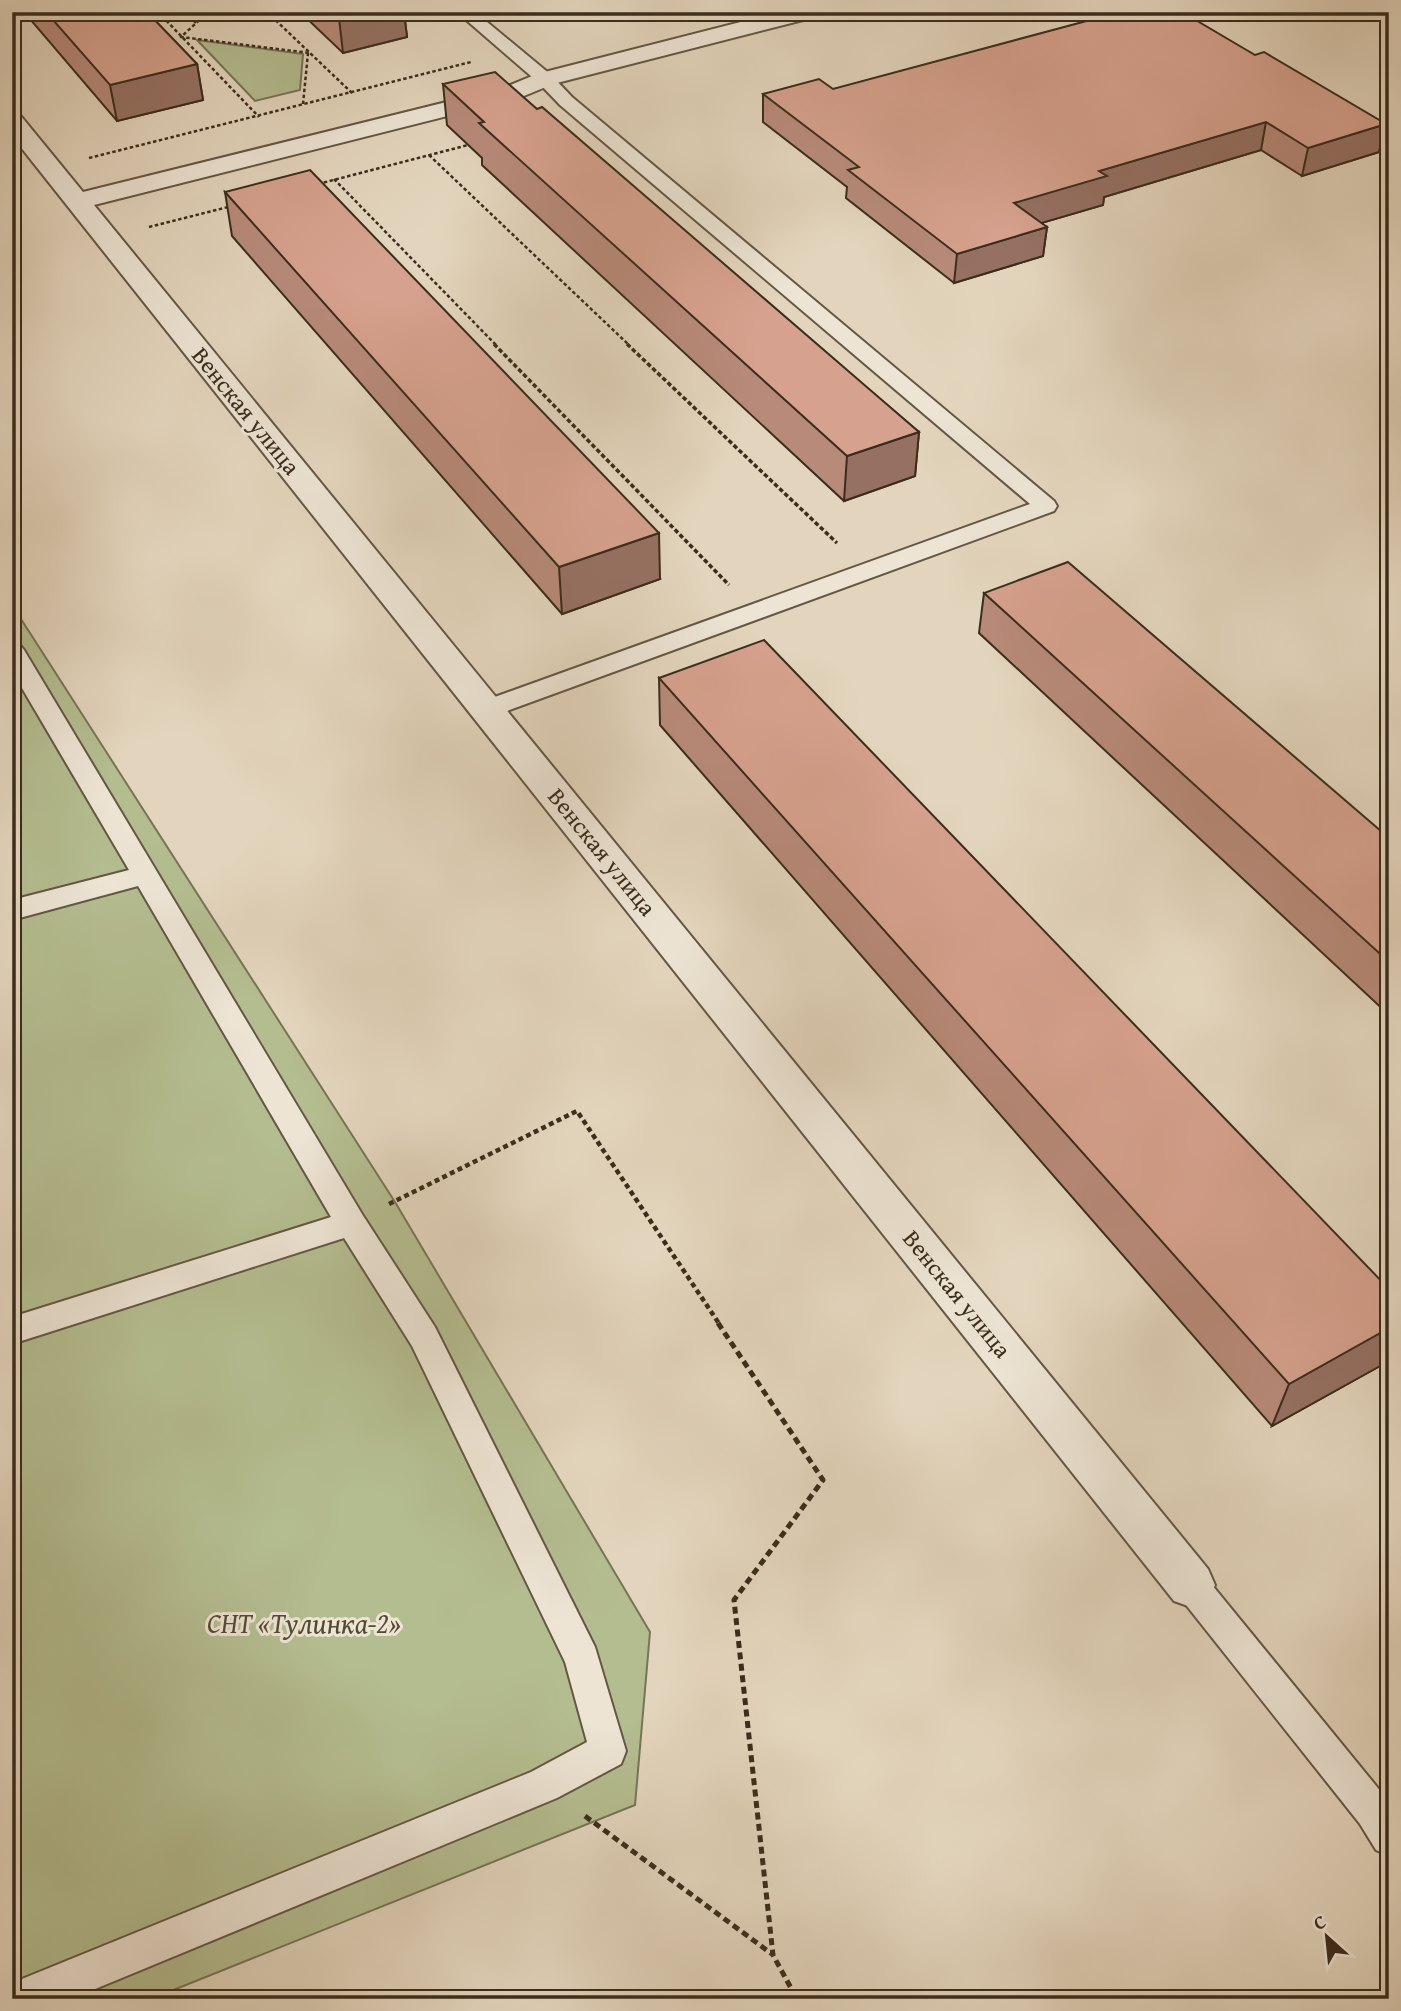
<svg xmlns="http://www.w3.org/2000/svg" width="1401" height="2011" font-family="'Gentium Book Plus',serif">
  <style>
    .green { fill: #b4bd90; stroke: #777556; stroke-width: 2 }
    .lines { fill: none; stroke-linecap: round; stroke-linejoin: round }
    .service-casing { stroke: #645744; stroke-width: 4 }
    .minor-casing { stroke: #645744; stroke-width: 4 }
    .path-far3 { stroke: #3a2d1b; stroke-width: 2.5; stroke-dasharray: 3.5 2.5; stroke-linecap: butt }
    .path-far2 { stroke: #3a2d1b; stroke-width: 3.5; stroke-dasharray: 4.5 2.5; stroke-linecap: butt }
    .path-far1 { stroke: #3a2d1b; stroke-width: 4.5; stroke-dasharray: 5 3.5; stroke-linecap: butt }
    .path { stroke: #3a2d1b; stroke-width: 5; stroke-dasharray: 7 4.5; stroke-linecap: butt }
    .service { fill: #ede4d4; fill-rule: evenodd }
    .minor { fill: #ede4d4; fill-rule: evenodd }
    .wall { fill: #b88a7a; stroke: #3a2d1b; stroke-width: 2 }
    .shaded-wall { fill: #967163; stroke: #3a2d1b; stroke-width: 2 }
    .building { fill: #d6a18e; stroke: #3a2d1b; stroke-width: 2 }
    .labels { text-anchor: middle; stroke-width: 6; stroke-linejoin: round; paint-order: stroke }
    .street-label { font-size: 24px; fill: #3a2d1b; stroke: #ede4d4 }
    .near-park-label { font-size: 28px; font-style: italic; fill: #524a32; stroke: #ede4d4 }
  </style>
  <rect width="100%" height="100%" fill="#e3d5bd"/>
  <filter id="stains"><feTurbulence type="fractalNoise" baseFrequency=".00286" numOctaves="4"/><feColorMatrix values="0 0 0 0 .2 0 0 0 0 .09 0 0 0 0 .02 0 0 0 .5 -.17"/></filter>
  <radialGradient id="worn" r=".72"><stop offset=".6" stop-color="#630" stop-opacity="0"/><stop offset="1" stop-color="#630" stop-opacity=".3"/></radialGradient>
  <!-- green -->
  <g class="green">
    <polygon points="197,40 303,54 300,90 255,101"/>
    <polygon points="12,605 395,1202 650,1632 635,1805 151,1999 12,1999"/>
  </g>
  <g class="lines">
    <defs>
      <g id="service">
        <polygon points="457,12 475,12 551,75 572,97 1054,501 1057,506 1054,511 496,715 487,717 478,715 475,709 478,703 1030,504 560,105 539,83"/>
        <polygon points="12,643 20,645 24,650 362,1214 435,1327 595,1647 626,1751 621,1764 557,1798 71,1999 12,1999 12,1983 531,1772 587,1742 565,1662 412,1346 344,1238 12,1344 12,1317 331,1217 138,886 12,920 12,900 129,870 12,671"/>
        <polygon points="1191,1569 1203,1574 1386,1798 1389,1802 1389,1856 1376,1850 1360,1824 1179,1596 1174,1585 1179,1574"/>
      </g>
      <polygon id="minor" points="780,12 818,12 815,17 553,84 519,98 94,205 1208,1569 1215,1585 1208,1601 1191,1607 1174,1601 12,136 12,113 20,115 83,192 503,88 537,74"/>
    </defs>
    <!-- service casing -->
    <use href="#service" class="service-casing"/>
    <!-- minor casing -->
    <use href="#minor" class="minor-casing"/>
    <!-- path-far3 -->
    <g class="path-far3">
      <polyline points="158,12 259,117"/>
      <polyline points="185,12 196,23"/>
      <polyline points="208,12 181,37 310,53"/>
      <polyline points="212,12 276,21"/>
      <polyline points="267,12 353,94"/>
      <polyline points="303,104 308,53"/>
      <polyline points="429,155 629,345"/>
      <polyline points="89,158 471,62"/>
      <polyline points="334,179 496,345"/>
      <polyline points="318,184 472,144"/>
      <polyline points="149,227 232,206"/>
    </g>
    <!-- path-far2 -->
    <g class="path-far2">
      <polyline points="494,344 729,585"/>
      <polyline points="627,344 837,543"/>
    </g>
    <!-- path-far1 -->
    <polyline class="path-far1" points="389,1204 577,1111 720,1325"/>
    <!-- path -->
    <g class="path">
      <polyline points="718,1323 823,1480 734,1600 773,1955 797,1999"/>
      <polyline points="585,1816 772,1954"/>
    </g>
    <!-- service -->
    <use href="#service" class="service"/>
    <!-- minor -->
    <use href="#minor" class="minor"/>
  </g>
  <!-- wall -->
  <g class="wall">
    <polygon points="24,12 147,12 197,64 203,100 117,121"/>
    <polygon points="300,12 404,12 407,37 343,53"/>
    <polygon points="1255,55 1379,152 1302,176 1261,150 1104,197 1103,205 1041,223 1047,227 1043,256 954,283 846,198 847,187 763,122 763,94 833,89"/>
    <polygon points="443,84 537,109 919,432 915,476 844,501 482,165 482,158 447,125"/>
    <polygon points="225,192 660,579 562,614 232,236"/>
    <polygon points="984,593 1389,838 1389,1015 979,633"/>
    <polygon points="659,678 1389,1289 1389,1361 1272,1426 660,725"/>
  </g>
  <!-- shaded-wall -->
  <g class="shaded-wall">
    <polygon points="361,12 404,12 407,37 343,53 339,18"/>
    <polygon points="197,64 203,100 117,121 110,85"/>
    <polygon points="1266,122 1261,150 1104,197 1103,205 1011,232 1014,203 1099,171"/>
    <polygon points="1386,124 1379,152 1302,176 1308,148"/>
    <polygon points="1047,227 1043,256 954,283 957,254"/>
    <polygon points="919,432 915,476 844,501 847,456"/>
    <polygon points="659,533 660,579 562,614 559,567"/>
    <polygon points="1389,1328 1389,1361 1272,1426 1289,1384"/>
  </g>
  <!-- building -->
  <g class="building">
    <polygon points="46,12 147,12 197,64 110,85"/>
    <polygon points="333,12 361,12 339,18"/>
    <polygon points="1120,12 1182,12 1255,55 1264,52 1386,124 1308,148 1266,122 1099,171 1107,176 1014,203 1047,227 957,254 848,170 859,167 763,94 819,79 833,89"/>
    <polygon points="495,72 537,109 542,107 919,432 847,456 479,123 484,122 443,84"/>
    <polygon points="310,170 659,533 559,567 225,192"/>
    <polygon points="1068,562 1389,838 1389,962 984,593"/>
    <polygon points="764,640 1389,1289 1389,1328 1289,1384 659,678"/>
  </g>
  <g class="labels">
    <!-- street labels -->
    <g class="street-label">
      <text transform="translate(246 411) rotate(51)" y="8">Венская улица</text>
      <text transform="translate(602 852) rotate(51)" y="8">Венская улица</text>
      <text transform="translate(957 1294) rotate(51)" y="8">Венская улица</text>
    </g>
    <!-- near-park labels -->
    <g class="near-park-label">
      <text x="304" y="1633">СНТ «Тулинка-2»</text>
    </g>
  </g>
  <!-- margin -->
  <rect width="1401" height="2011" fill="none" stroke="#e3d5bd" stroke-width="42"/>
  <rect x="14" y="14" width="1373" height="1983" fill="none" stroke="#3a2d1b" stroke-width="3.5"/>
  <rect x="21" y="21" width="1359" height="1969" fill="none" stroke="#3a2d1b" stroke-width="2"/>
  <!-- north arrow -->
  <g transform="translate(1327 1937) rotate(333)" stroke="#ede4d4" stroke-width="5" paint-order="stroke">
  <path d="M0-5L12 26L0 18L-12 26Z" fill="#3a2d1b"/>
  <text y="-10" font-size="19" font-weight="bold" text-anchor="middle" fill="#3a2d1b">С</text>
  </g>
  <rect width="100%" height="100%" filter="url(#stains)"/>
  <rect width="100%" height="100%" fill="url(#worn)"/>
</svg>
